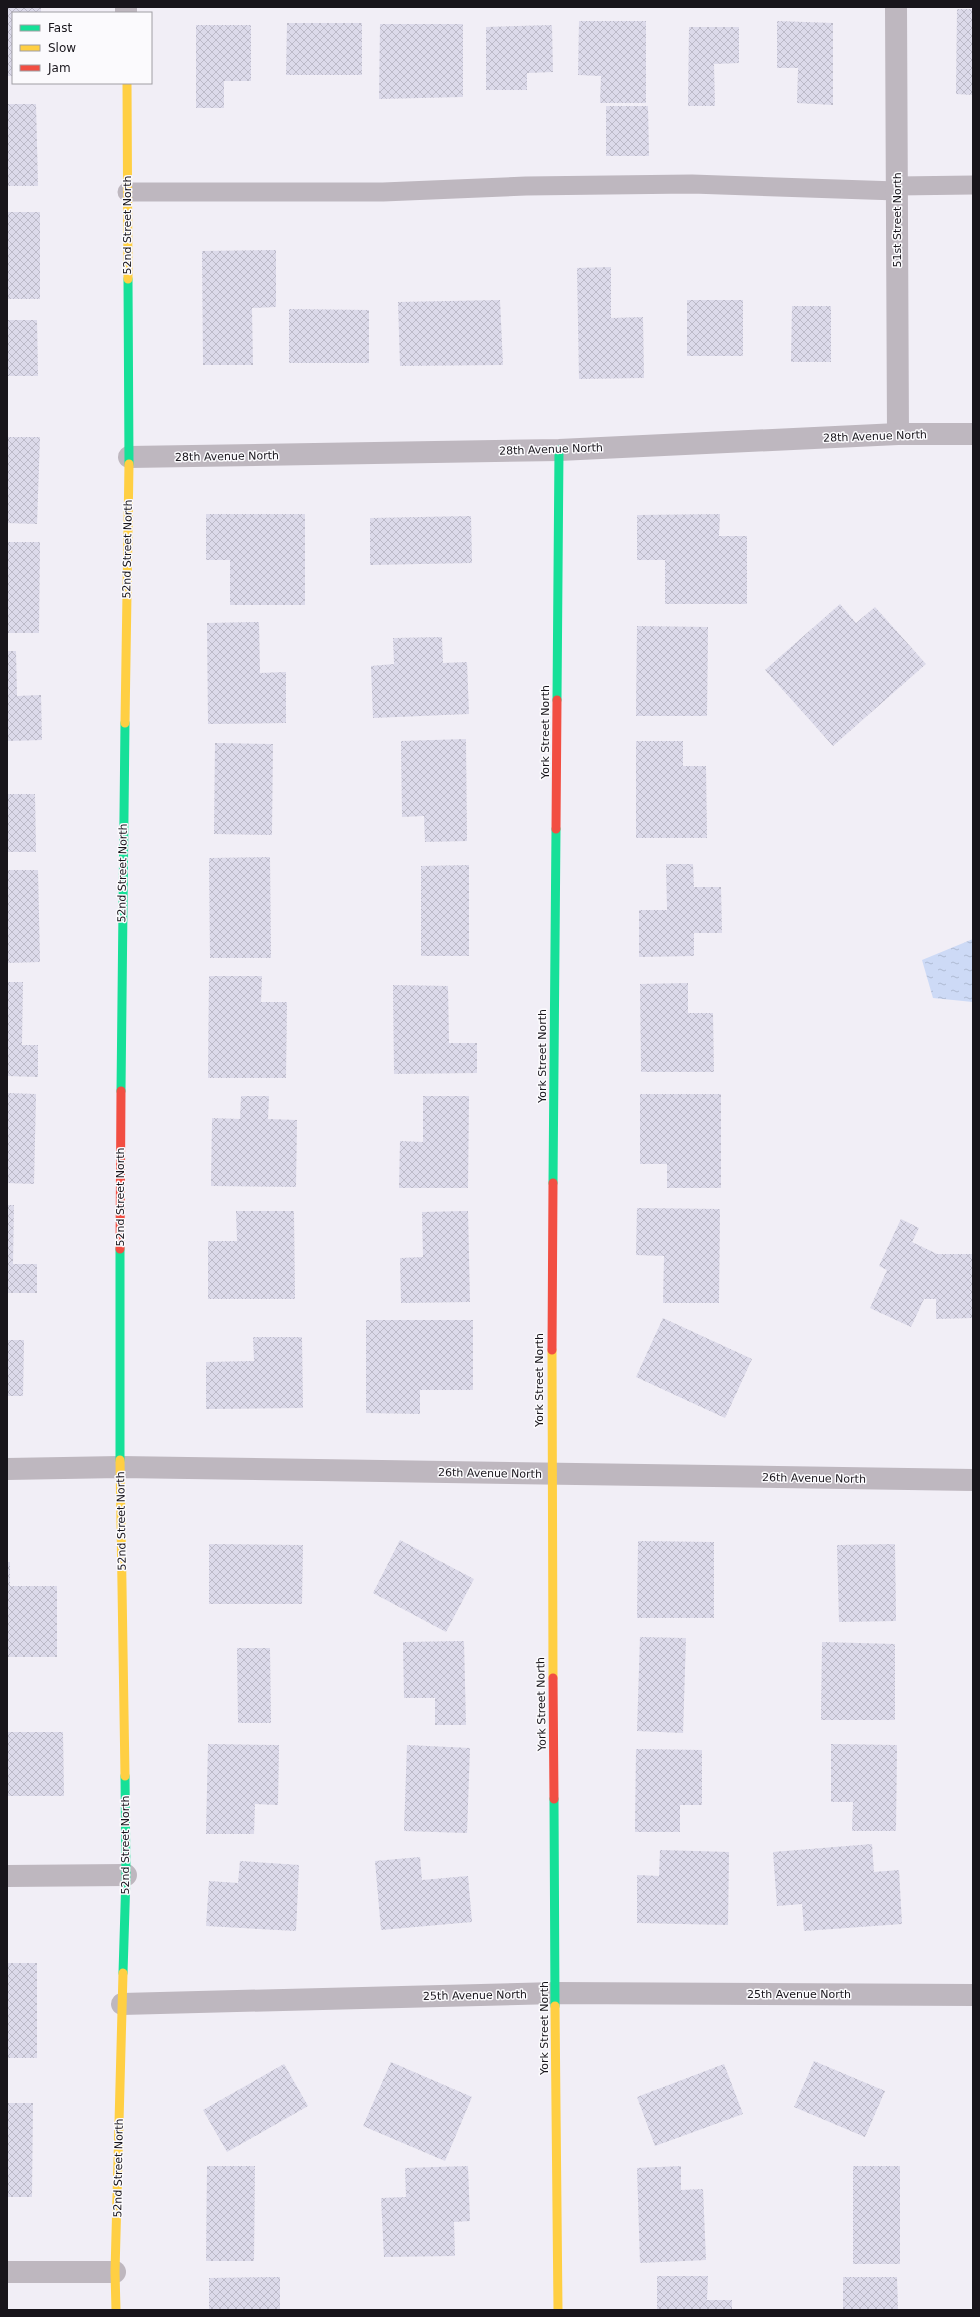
<svg xmlns="http://www.w3.org/2000/svg" width="980" height="2317" font-family="'DejaVu Sans',sans-serif">
  <style>
    .water { fill: url(#water-ripples) }
    .building { fill: url(#building-cross-hatch) }
    .lines { fill: none; stroke-linecap: round; stroke-linejoin: round }
    .lane { stroke: #beb7bf; stroke-width: 19 }
    .street { stroke: #beb7bf; stroke-width: 22 }
    .fast { stroke: #16e098; stroke-width: 9 }
    .slow { stroke: #ffcf43; stroke-width: 9 }
    .jam { stroke: #f24e42; stroke-width: 9 }
    .labels { text-anchor: middle; stroke-width: 3; stroke-linejoin: round; paint-order: stroke }
    .street-label { font-size: 11px; fill: #18151b; stroke: #fbfafd }
  </style>
  <defs>
    <pattern id="water-ripples" width="26" height="14" patternUnits="userSpaceOnUse"><rect width="26" height="14" fill="#cddaf6"/><path d="M2 4q2-2 4 0t4 0M15 11q2-2 4 0t4 0" fill="none" stroke="#afbad2"/></pattern>
    <pattern id="building-cross-hatch" width="8" height="8" patternUnits="userSpaceOnUse"><rect width="8" height="8" fill="#dcdaea"/><path d="M0 0l8 8M0 8l8-8" fill="none" stroke="#bcbac8"/></pattern>
  </defs>
  <rect width="100%" height="100%" fill="#f1eef6"/>
  <!-- water -->
  <polygon class="water" points="973,939 973,1002 933,998 922,960"/>
  <!-- building -->
  <g class="building">
    <polygon points="7,7 41,7 41,13 13,13 13,76 7,76"/>
    <polygon points="957,9 973,9 973,95 956,94"/>
    <polygon points="579,21 646,21 646,103 600,103 601,76 578,75"/>
    <polygon points="777,21 833,23 833,105 797,103 798,68 777,68"/>
    <polygon points="287,23 362,23 362,75 286,75"/>
    <polygon points="380,24 463,24 463,97 379,99"/>
    <polygon points="196,25 251,25 251,81 224,81 224,108 196,108"/>
    <polygon points="552,25 553,72 527,73 527,90 486,90 486,27"/>
    <polygon points="689,27 739,27 739,63 714,64 715,106 688,106"/>
    <polygon points="7,104 36,104 38,186 7,186"/>
    <polygon points="606,106 648,106 649,156 606,156"/>
    <rect x="7" y="212" width="33" height="87"/>
    <polygon points="276,250 276,307 252,308 253,365 203,365 202,251"/>
    <polygon points="611,267 611,318 643,317 644,378 579,379 577,268"/>
    <polygon points="500,300 503,365 400,366 398,302"/>
    <rect x="687" y="300" width="56" height="56"/>
    <polygon points="792,306 831,306 831,362 791,362"/>
    <polygon points="289,309 369,310 369,363 289,363"/>
    <polygon points="7,320 37,320 38,376 7,376"/>
    <polygon points="7,437 40,437 37,524 7,523"/>
    <polygon points="206,514 305,514 305,605 230,605 230,560 206,560"/>
    <polygon points="720,514 719,536 747,536 747,604 665,604 665,560 637,560 637,515"/>
    <polygon points="471,516 472,563 370,565 370,518"/>
    <polygon points="7,542 40,542 39,633 7,633"/>
    <polygon points="840,604 856,623 875,607 926,664 833,746 765,670"/>
    <polygon points="259,622 260,673 286,672 286,723 208,724 207,623"/>
    <polygon points="637,626 708,627 707,716 636,716"/>
    <polygon points="442,637 443,663 467,662 469,714 373,718 371,666 394,664 393,638"/>
    <polygon points="7,651 16,651 17,696 41,695 42,740 7,741"/>
    <polygon points="466,739 467,841 425,842 424,816 402,817 401,741"/>
    <polygon points="636,741 683,741 683,766 706,766 707,838 636,838"/>
    <polygon points="215,743 273,744 272,835 214,834"/>
    <polygon points="7,794 35,794 36,852 7,852"/>
    <polygon points="270,857 271,958 210,958 209,858"/>
    <polygon points="666,864 693,864 694,887 721,887 722,933 694,933 694,956 639,957 639,910 667,910"/>
    <polygon points="469,865 469,956 421,956 421,866"/>
    <polygon points="7,870 38,870 40,962 7,963"/>
    <polygon points="209,976 262,976 261,1002 287,1002 286,1078 208,1078"/>
    <polygon points="7,982 23,982 22,1045 38,1045 38,1077 7,1076"/>
    <polygon points="688,983 688,1013 713,1013 714,1072 641,1072 640,984"/>
    <polygon points="393,985 448,986 449,1043 477,1043 477,1073 394,1074"/>
    <polygon points="7,1093 36,1094 34,1184 7,1183"/>
    <polygon points="640,1094 721,1094 721,1188 667,1188 667,1164 640,1164"/>
    <polygon points="241,1096 269,1096 268,1119 297,1120 296,1187 211,1186 212,1118 240,1119"/>
    <polygon points="423,1096 469,1096 468,1188 399,1188 400,1141 423,1142"/>
    <polygon points="7,1205 14,1205 13,1264 37,1264 37,1293 7,1293"/>
    <polygon points="637,1208 720,1209 719,1303 663,1303 664,1256 636,1255"/>
    <polygon points="236,1211 294,1211 295,1299 208,1299 208,1241 237,1241"/>
    <polygon points="468,1211 470,1302 401,1303 400,1258 423,1257 422,1212"/>
    <polygon points="901,1219 919,1228 912,1242 937,1254 973,1254 973,1318 936,1319 936,1299 924,1299 911,1327 870,1308 887,1270 879,1266"/>
    <polygon points="663,1318 752,1359 725,1418 636,1377"/>
    <polygon points="366,1320 473,1320 473,1390 420,1390 420,1414 366,1413"/>
    <polygon points="253,1337 302,1337 303,1408 206,1409 206,1362 254,1361"/>
    <polygon points="7,1340 24,1340 23,1396 7,1396"/>
    <polygon points="400,1540 474,1579 446,1632 373,1593"/>
    <polygon points="638,1541 714,1542 714,1618 637,1618"/>
    <polygon points="209,1544 303,1545 302,1604 209,1604"/>
    <polygon points="895,1544 896,1621 839,1622 837,1545"/>
    <polygon points="7,1562 10,1562 10,1586 57,1586 57,1657 7,1657"/>
    <polygon points="640,1637 686,1638 683,1733 637,1731"/>
    <polygon points="464,1641 466,1725 435,1725 435,1698 404,1698 403,1642"/>
    <polygon points="822,1642 895,1644 895,1720 821,1720"/>
    <polygon points="237,1648 270,1648 271,1723 238,1723"/>
    <polygon points="7,1732 63,1732 64,1796 7,1796"/>
    <polygon points="208,1744 279,1745 278,1805 255,1804 254,1834 206,1834"/>
    <polygon points="831,1744 897,1745 896,1831 852,1831 853,1802 831,1802"/>
    <polygon points="407,1745 470,1748 467,1833 404,1831"/>
    <polygon points="636,1749 702,1750 702,1805 680,1805 680,1832 635,1832"/>
    <polygon points="872,1844 874,1872 899,1870 902,1924 804,1931 802,1904 777,1906 773,1852"/>
    <polygon points="660,1850 729,1852 728,1925 637,1923 637,1875 659,1876"/>
    <polygon points="420,1857 422,1880 468,1876 472,1922 381,1930 375,1861"/>
    <polygon points="240,1861 299,1865 296,1931 206,1926 209,1881 238,1883"/>
    <rect x="7" y="1963" width="30" height="95"/>
    <polygon points="814,2061 885,2091 865,2137 794,2107"/>
    <polygon points="391,2062 472,2097 445,2161 363,2126"/>
    <polygon points="284,2064 308,2106 227,2152 203,2110"/>
    <polygon points="724,2064 743,2114 655,2146 637,2097"/>
    <polygon points="7,2103 33,2103 32,2197 7,2197"/>
    <polygon points="207,2166 255,2166 254,2261 206,2261"/>
    <polygon points="468,2166 470,2221 454,2222 455,2256 384,2257 381,2198 406,2197 405,2168"/>
    <polygon points="681,2166 681,2190 703,2189 706,2260 640,2263 637,2168"/>
    <rect x="853" y="2166" width="47" height="98"/>
    <polygon points="657,2276 708,2276 707,2300 732,2300 732,2310 657,2310"/>
    <polygon points="280,2277 280,2310 209,2310 209,2278"/>
    <polygon points="843,2277 897,2277 898,2310 843,2310"/>
  </g>
  <g class="lines">
    <!-- lane -->
    <g class="lane">
      <polyline points="897,186 973,185"/>
      <polyline points="127,192 383,192 526,186 692,184 897,191"/>
    </g>
    <!-- street -->
    <g class="street">
      <polyline points="126,7 126,13"/>
      <polyline points="896,7 898,434"/>
      <polyline points="129,457 559,450 898,434 973,434"/>
      <polyline points="7,1469 120,1467 973,1480"/>
      <polyline points="7,1876 126,1875"/>
      <polyline points="122,2004 556,1993 973,1995"/>
      <polyline points="7,2272 115,2272"/>
    </g>
    <!-- fast -->
    <g class="fast">
      <polyline points="128,279 129,464"/>
      <polyline points="557,700 559,450"/>
      <polyline points="121,1091 125,723"/>
      <polyline points="553,1183 556,829"/>
      <polyline points="120,1460 120,1249"/>
      <polyline points="554,1799 555,2006"/>
      <polyline points="123,1973 126,1875 125,1776"/>
    </g>
    <!-- slow -->
    <g class="slow">
      <polyline points="127,83 128,279"/>
      <polyline points="125,723 129,464"/>
      <polyline points="552,1350 553,1678"/>
      <polyline points="120,1460 125,1776"/>
      <polyline points="555,2006 558,2310"/>
      <polyline points="116,2310 115,2272 123,1973"/>
    </g>
    <!-- jam -->
    <g class="jam">
      <polyline points="556,829 557,700"/>
      <polyline points="120,1249 121,1091"/>
      <polyline points="552,1350 553,1183"/>
      <polyline points="553,1678 554,1799"/>
    </g>
  </g>
  <g class="labels">
    <!-- street labels -->
    <g class="street-label">
      <text transform="translate(897 220) rotate(-90)" y="4">51st Street North</text>
      <text transform="translate(127 225) rotate(-90)" y="4">52nd Street North</text>
      <text transform="translate(875 436) rotate(-2)" y="4">28th Avenue North</text>
      <text transform="translate(551 449) rotate(-2)" y="4">28th Avenue North</text>
      <text transform="translate(227 456) rotate(-1)" y="4">28th Avenue North</text>
      <text transform="translate(127 549) rotate(-89)" y="4">52nd Street North</text>
      <text transform="translate(545 732) rotate(-90)" y="4">York Street North</text>
      <text transform="translate(122 873) rotate(-89)" y="4">52nd Street North</text>
      <text transform="translate(542 1056) rotate(-90)" y="4">York Street North</text>
      <text transform="translate(120 1197) rotate(-90)" y="4">52nd Street North</text>
      <text transform="translate(539 1380) rotate(-90)" y="4">York Street North</text>
      <text transform="translate(490 1473) rotate(1)" y="4">26th Avenue North</text>
      <text transform="translate(814 1478) rotate(1)" y="4">26th Avenue North</text>
      <text transform="translate(121 1521) rotate(-91)" y="4">52nd Street North</text>
      <text transform="translate(541 1704) rotate(-91)" y="4">York Street North</text>
      <text transform="translate(125 1845) rotate(-90)" y="4">52nd Street North</text>
      <text x="799" y="1998">25th Avenue North</text>
      <text transform="translate(475 1995) rotate(-1)" y="4">25th Avenue North</text>
      <text transform="translate(544 2028) rotate(-90)" y="4">York Street North</text>
      <text transform="translate(118 2168) rotate(-89)" y="4">52nd Street North</text>
    </g>
  </g>
  <!-- border -->
  <rect width="980" height="2317" fill="none" stroke="#18151b" stroke-width="16"/>
  <!-- legend -->
  <rect x="12" y="12" width="140" height="72" fill="#fbfafd" stroke="#a09ea3"/>
  <rect x="20" y="25" width="20" height="6" fill="#16e098" stroke="#a09ea3"/>
  <text x="48" y="32" font-size="12" fill="#18151b">Fast</text>
  <rect x="20" y="45" width="20" height="6" fill="#ffcf43" stroke="#a09ea3"/>
  <text x="48" y="52" font-size="12" fill="#18151b">Slow</text>
  <rect x="20" y="65" width="20" height="6" fill="#f24e42" stroke="#a09ea3"/>
  <text x="48" y="72" font-size="12" fill="#18151b">Jam</text>
</svg>
